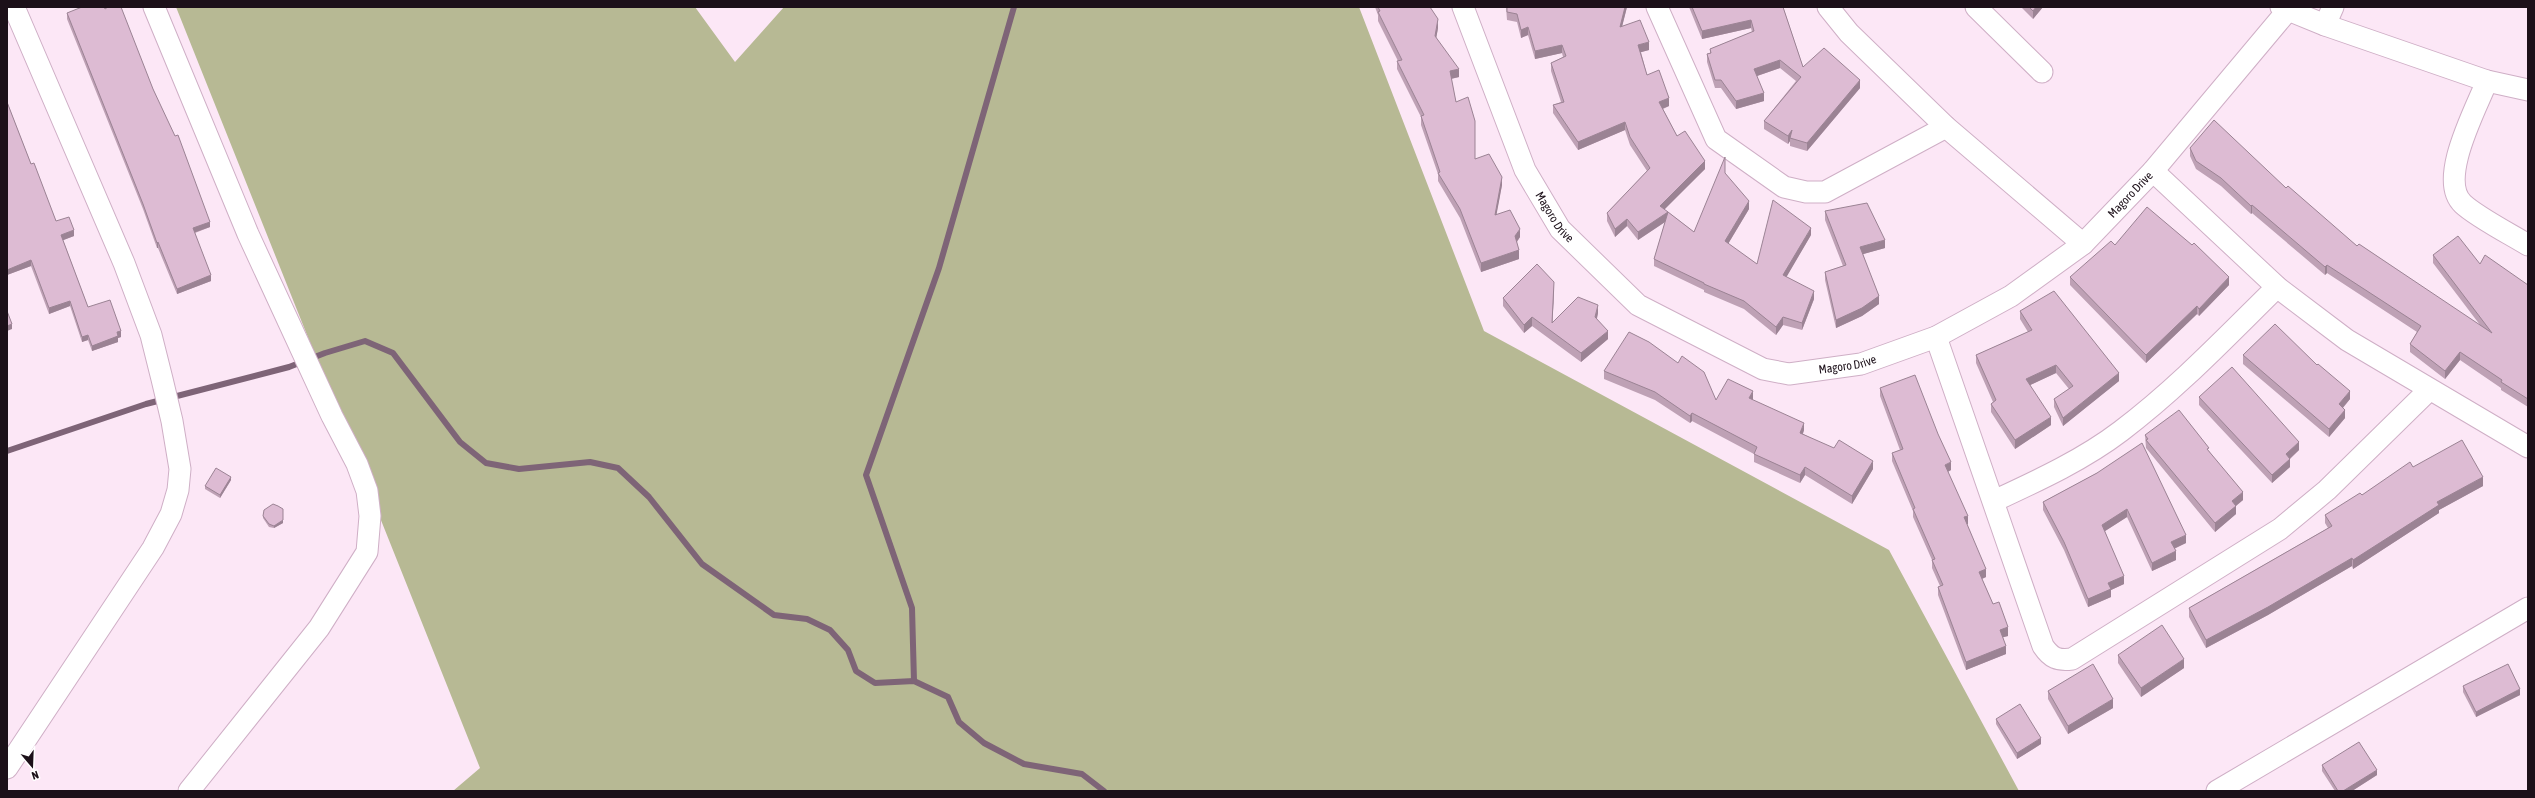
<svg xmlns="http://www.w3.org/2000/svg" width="2535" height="798" font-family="'Asap Condensed',sans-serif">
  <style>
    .forest { fill: #b7b994 }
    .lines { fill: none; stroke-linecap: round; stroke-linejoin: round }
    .stream { stroke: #7e6477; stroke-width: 6 }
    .street-casing { stroke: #cfafc6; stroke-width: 23 }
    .street { stroke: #fff; stroke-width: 21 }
    .wall { fill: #bea1b5 }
    .shaded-wall { fill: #9b8394 }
    .building { fill: #ddbbd3; stroke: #9b8394 }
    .labels { text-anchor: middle; stroke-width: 4; stroke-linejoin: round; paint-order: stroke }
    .street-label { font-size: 12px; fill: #1c1019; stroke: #fff }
  </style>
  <rect width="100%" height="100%" fill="#fce7f6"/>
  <!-- forest -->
  <polygon class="forest" points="176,7 695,7 735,62 784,7 1359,7 1484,331 1889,550 2019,791 453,791 480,768"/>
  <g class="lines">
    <!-- stream -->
    <g class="stream">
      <polyline points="7,451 146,404 289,367 325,353 365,341 393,353 460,442 486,463 519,469 590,462 618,468 649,497 702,564 774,615 807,619 830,630 848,650 856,671 875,683 914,681 948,697 959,722 984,743 1024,764 1082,774 1104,791"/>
      <polyline points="914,681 912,608 866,475 939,268 1014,7"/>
    </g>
    <defs>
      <g id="street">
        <polyline points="154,7 248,234 332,416 357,464 367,491 370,516 367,552 319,628 189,791"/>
        <path id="s1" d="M1463,7l62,163 35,59 78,76 125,64 26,5 72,-10 75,-27 75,-41 72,-52 70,-73 135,-161"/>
        <polyline points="1657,7 1716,139 1784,187 1806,192 1825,192 1946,127"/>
        <polyline points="1828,7 1849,33 1946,127 2083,244"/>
        <polyline points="1976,7 2042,72"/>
        <polyline points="2281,7 2325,25 2487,81 2528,90"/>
        <polyline points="2325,25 2333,7"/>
        <path d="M2487,81c-11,28 -50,99 -24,123 14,13 47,30 65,41"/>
        <polyline points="2153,171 2277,287 2347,340 2528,447"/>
        <path d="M1936,337l107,309c8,12 15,15 29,13l208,-130 47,-39 102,-100"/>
        <path d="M1994,501c43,-20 89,-41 127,-70 57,-43 106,-95 156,-144"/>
        <polyline points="7,768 153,548 171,514 178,490 180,469 172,421 162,379 151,335 124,263 14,7"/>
        <polyline points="2217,791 2528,608"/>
      </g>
    </defs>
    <!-- street casing -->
    <use href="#street" class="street-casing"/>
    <!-- street -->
    <use href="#street" class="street"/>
  </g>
  <!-- wall -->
  <g class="wall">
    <polygon points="1375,7 1430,7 1438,28 1436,38 1459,77 1451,79 1456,102 1475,159 1502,185 1496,215 1520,237 1517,242 1519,259 1481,272 1460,218 1438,181 1438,174 1421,125 1421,117 1397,69 1397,61 1398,61 1378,21 1378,15"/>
    <polygon points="1506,7 1627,7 1622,26 1649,50 1641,52 1647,75 1669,106 1663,109 1677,136 1705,169 1664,209 1694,232 1725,173 1749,209 1728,244 1757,264 1811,235 1786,277 1814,299 1802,330 1783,325 1776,335 1744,309 1704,292 1704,290 1654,266 1654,259 1665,222 1638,240 1627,226 1615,237 1607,221 1607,213 1647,171 1630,145 1625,130 1578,150 1553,113 1553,105 1561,102 1551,71 1551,63 1563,57 1562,53 1535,59 1528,35 1521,38 1517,22 1507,20"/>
    <polygon points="1689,7 1783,7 1803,67 1860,88 1807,151 1790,146 1790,141 1788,144 1764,129 1764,121 1796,81 1780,68 1757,76 1764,101 1736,109 1721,88 1715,88 1707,62 1707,54 1710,53 1710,49 1752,32 1751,28 1702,39"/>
    <polygon points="2021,7 2043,7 2033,19"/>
    <polygon points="67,13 153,89 210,227 195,233 211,281 177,294 158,248 157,248 143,209 67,19"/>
    <polygon points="7,102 31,164 56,221 74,236 63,240 88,307 121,337 118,338 118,342 92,351 88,340 82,342 70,306 49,314 31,266 7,275"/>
    <polygon points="2190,148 2286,188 2357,246 2480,325 2433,263 2433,255 2480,264 2528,285 2528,407 2501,390 2501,388 2460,360 2445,379 2410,352 2410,344 2417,332 2327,273 2325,275 2252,213 2251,214 2221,186 2196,169 2190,156"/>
    <polygon points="1825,211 1885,248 1863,254 1879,304 1862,316 1836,328 1825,280 1825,272 1843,266 1825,220"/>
    <polygon points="2115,245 2229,285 2199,316 2197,314 2146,363 2070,285 2070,277"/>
    <polygon points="1554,291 1552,323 1598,313 1597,319 1608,339 1581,362 1532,326 1524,333 1503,306 1503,298"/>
    <polygon points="2020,311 2119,381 2063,426 2054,407 2054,399 2069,389 2056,373 2030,385 2051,425 2015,449 1991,412 1991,404 1993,402 1976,363 1976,355 2028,332 2020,319"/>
    <polygon points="2243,355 2350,399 2343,408 2345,418 2329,437 2243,364"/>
    <polygon points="1604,371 1716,400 1753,399 1753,400 1804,430 1803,434 1873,469 1852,504 1805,475 1800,483 1754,462 1754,454 1692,421 1690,423 1655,400 1604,379"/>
    <polygon points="1880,388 1951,470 1948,472 1968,524 1967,524 1986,577 1982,579 1993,604 2008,636 2003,637 2006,654 1966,670 1938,595 1938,587 1940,586 1932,568 1932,560 1913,517 1913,511 1892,461 1892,453 1900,450 1880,396"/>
    <polygon points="2199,397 2299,450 2290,459 2290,467 2272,483 2199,405"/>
    <polygon points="2145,435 2209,451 2243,500 2236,506 2236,514 2215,532 2146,448"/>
    <polygon points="2413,467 2483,486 2439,510 2439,513 2353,569 2352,566 2268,615 2206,648 2189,617 2189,608 2328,528 2325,523 2325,515"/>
    <polygon points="2097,473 2186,543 2174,549 2176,560 2152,571 2127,517 2105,531 2124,584 2111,590 2111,597 2088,607 2064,550 2043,510 2043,502"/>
    <polygon points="231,480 220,498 205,489 205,486"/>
    <polygon points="263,516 283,523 274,528 269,527 263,518"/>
    <polygon points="2118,655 2184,668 2141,697 2118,663"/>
    <polygon points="2463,686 2520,695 2476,717 2463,692"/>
    <polygon points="2048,691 2113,708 2068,734 2048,699"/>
    <polygon points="1996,719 2041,744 2017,759 1996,724"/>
    <polygon points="2322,765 2377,775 2352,791 2335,791 2322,771"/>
  </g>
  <!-- shaded-wall -->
  <g class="shaded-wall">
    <polygon points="1625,7 1627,7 1620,35 1620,27"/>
    <polygon points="2036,7 2043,7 2033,19 2033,11"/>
    <polygon points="1438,19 1438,28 1435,45 1435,36"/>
    <polygon points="1751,20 1751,28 1702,39 1702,31"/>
    <polygon points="1528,27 1528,35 1521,38 1521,30"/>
    <polygon points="1649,42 1649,50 1638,53 1638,45"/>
    <polygon points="1562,45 1562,53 1535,59 1535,51"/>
    <polygon points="1780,60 1780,68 1754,77 1754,69"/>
    <polygon points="1459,69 1459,77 1450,79 1450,71"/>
    <polygon points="1860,80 1860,88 1807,151 1807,143"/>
    <polygon points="1764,93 1764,101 1736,109 1736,101"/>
    <polygon points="1669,98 1669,106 1659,110 1659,102"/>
    <polygon points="1625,122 1625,130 1578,150 1578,142"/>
    <polygon points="1792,130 1790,138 1790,141 1788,144 1788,136"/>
    <polygon points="1705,161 1705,169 1660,214 1660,206"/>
    <polygon points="1502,177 1502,185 1495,223 1495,215"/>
    <polygon points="1749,201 1749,209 1725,249 1725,241"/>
    <polygon points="2252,205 2252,213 2251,214 2251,206"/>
    <polygon points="1668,212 1668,220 1638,240 1638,232"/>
    <polygon points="1627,219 1627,226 1615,237 1615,229"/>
    <polygon points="210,222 210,227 193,233 193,228"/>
    <polygon points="1811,228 1811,235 1783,283 1783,275"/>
    <polygon points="1520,229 1520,237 1515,244 1515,236"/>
    <polygon points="74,230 74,236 61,241 61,235"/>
    <polygon points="1885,240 1885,248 1860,255 1860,247"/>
    <polygon points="158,242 158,248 157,248 157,243"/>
    <polygon points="1519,250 1519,259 1481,272 1481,263"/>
    <polygon points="31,260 31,266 7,275 7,270"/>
    <polygon points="2327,265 2327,273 2325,275 2325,267"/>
    <polygon points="211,275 211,281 177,294 177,289"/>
    <polygon points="2229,277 2229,285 2199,316 2199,309"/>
    <polygon points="1554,282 1554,291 1552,332 1552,323"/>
    <polygon points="1814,291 1814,299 1802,330 1802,323"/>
    <polygon points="1879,296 1879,304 1862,316 1836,328 1836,320"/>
    <polygon points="70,301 70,306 49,314 49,308"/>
    <polygon points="1598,305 1598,313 1595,325 1595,317"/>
    <polygon points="2197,306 2197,314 2146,363 2146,355"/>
    <polygon points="1532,317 1532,326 1524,333 1524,325"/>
    <polygon points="1783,317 1783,325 1776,335 1776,327"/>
    <polygon points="12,324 12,329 7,331 7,326"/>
    <polygon points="121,331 121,337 118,338 118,342 92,351 92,346 117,332"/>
    <polygon points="1608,331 1608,339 1581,362 1581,353"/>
    <polygon points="88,335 88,340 82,342 82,337"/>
    <polygon points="2460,352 2460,360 2445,379 2445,371"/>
    <polygon points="2056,365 2056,373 2026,387 2026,379"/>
    <polygon points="2119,373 2119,381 2063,426 2063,418"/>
    <polygon points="1753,391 1753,399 1749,406 1749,398"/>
    <polygon points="2350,391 2350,399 2339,412 2339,404"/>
    <polygon points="2345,410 2345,418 2329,437 2329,429"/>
    <polygon points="1692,413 1692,421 1690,423 1690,416"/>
    <polygon points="2051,417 2051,425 2015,449 2015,440"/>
    <polygon points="1804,423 1804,430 1800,441 1800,433"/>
    <polygon points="2299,442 2299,450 2286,462 2286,454"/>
    <polygon points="2290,459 2290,467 2272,483 2272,475"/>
    <polygon points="1873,461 1873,469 1852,504 1852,496"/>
    <polygon points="1951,462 1951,470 1945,473 1945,465"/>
    <polygon points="1805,467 1805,475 1800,483 1800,475"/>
    <polygon points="231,477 231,480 220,498 220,495"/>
    <polygon points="2483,477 2483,486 2439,510 2439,513 2353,569 2353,560 2437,502"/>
    <polygon points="2243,492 2243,500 2232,509 2232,501"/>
    <polygon points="2236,506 2236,514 2215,532 2215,523"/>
    <polygon points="2127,509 2127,517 2102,533 2102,525"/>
    <polygon points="1968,516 1968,524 1964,526 1964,517"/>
    <polygon points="283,520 283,523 274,528 274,526"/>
    <polygon points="2186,535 2186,543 2171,550 2171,542"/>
    <polygon points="2176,551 2176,560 2152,571 2152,563"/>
    <polygon points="2352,558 2352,566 2268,615 2206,648 2206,640"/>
    <polygon points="1986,569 1986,577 1979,580 1979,572"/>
    <polygon points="2124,576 2124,584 2111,590 2111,597 2088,607 2088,599 2108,583"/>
    <polygon points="2008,627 2008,636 2000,638 2000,630"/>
    <polygon points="2006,646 2006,654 1966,670 1966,662"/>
    <polygon points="2184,659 2184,668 2141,697 2141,688"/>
    <polygon points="2520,689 2520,695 2476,717 2476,712"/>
    <polygon points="2113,699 2113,708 2068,734 2068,726"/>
    <polygon points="2041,738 2041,744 2017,759 2017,753"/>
    <polygon points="2377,770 2377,775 2352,791 2343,791"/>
  </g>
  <!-- building -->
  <g class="building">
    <polygon points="82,7 104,7 105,9 108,7 121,7 153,89 175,136 178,135 210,222 193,228 211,275 177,289 158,242 157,243 143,204 67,13"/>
    <polygon points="1378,7 1430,7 1438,19 1435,36 1459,69 1450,71 1456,102 1468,97 1475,121 1475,159 1489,154 1502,177 1495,215 1510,210 1520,229 1515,236 1519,250 1481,263 1460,209 1438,173 1440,172 1421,116 1424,115 1397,61 1402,60 1378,12 1380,11"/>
    <polygon points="1507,7 1625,7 1620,27 1640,20 1649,42 1638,45 1647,75 1659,70 1669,98 1659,102 1677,136 1685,131 1705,161 1660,206 1668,212 1638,232 1627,219 1615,229 1607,213 1650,168 1630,137 1625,122 1578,142 1553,105 1564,102 1551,63 1566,56 1562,45 1535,51 1528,27 1521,30 1517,14 1507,12"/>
    <polygon points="1692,7 1783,7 1803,67 1824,48 1860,80 1807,143 1790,138 1792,130 1788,136 1764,121 1801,77 1780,60 1754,69 1764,93 1736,101 1721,80 1715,80 1707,54 1711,53 1710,49 1754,31 1751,20 1702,31"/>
    <polygon points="2029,7 2036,7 2033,11"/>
    <polygon points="7,102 31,164 34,163 56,221 69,217 74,230 61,235 88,307 110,300 121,331 117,332 118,336 92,346 88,335 82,337 70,301 49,308 31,260 7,270"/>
    <polygon points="2214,120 2286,188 2288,186 2357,246 2359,244 2492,333 2433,255 2458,236 2480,264 2485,255 2528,285 2528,399 2501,382 2502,380 2460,352 2445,371 2410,344 2421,326 2327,265 2325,267 2252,205 2251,206 2221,178 2196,161 2190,148"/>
    <polygon points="1725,157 1725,173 1749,201 1725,241 1757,264 1773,200 1811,228 1783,275 1814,291 1802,323 1783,317 1776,327 1744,301 1704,284 1704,283 1654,259 1668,212 1694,232"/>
    <polygon points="1867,203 1885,240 1860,247 1879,296 1862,308 1836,320 1825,272 1846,265 1825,211"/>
    <polygon points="2147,207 2192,245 2194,243 2229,277 2199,309 2197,306 2146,355 2070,277 2111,241 2115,245"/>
    <polygon points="1537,264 1554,282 1552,323 1578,297 1598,305 1595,317 1608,331 1581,353 1532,317 1524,325 1503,298"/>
    <polygon points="2054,291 2119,373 2063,418 2054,399 2073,386 2056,365 2026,379 2051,417 2015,440 1991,404 1996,400 1976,355 2032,330 2020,311"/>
    <polygon points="7,311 12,324 7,326"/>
    <polygon points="2275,324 2317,365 2318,364 2350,391 2339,404 2345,410 2329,429 2243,355"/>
    <polygon points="1629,332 1649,342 1678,363 1682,356 1704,372 1716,400 1728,379 1753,391 1749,398 1804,423 1800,433 1834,448 1839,440 1873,461 1852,496 1805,467 1800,475 1754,454 1757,447 1692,413 1690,416 1655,392 1604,371"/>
    <polygon points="2232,367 2299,442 2286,454 2290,459 2272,475 2199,397"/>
    <polygon points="1915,375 1938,434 1951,462 1945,465 1968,516 1964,517 1986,569 1979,572 1993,604 1999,602 2008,627 2000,630 2006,646 1966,662 1938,587 1943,585 1932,560 1935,559 1913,509 1915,508 1892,453 1903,449 1880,388"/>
    <polygon points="2179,410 2209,448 2207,449 2243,492 2232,501 2236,506 2215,523 2146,440 2148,439 2145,435"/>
    <polygon points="2462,440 2483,477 2437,502 2439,505 2353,560 2352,558 2268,607 2206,640 2189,608 2332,526 2325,515 2360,493 2362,495 2410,462 2413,467"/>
    <polygon points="2142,443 2186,535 2171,542 2176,551 2152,563 2127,509 2102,525 2124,576 2108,583 2111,589 2088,599 2064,542 2043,502 2097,473"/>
    <polygon points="216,468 231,477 220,495 205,486"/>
    <polygon points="273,504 278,506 283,509 283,520 274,526 269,524 263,516 264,510"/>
    <polygon points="2162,625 2184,659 2141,688 2118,655"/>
    <polygon points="2093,664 2113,699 2068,726 2048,691"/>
    <polygon points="2508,664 2520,689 2476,712 2463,686"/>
    <polygon points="2020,704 2041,738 2017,753 1996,719"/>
    <polygon points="2359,742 2377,770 2343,791 2338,791 2322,765"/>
  </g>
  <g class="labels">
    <!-- street labels -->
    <g class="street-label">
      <text dy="4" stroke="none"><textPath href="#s1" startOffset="914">Magoro Drive</textPath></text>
      <text dy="4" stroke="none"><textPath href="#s1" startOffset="230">Magoro Drive</textPath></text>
      <text dy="4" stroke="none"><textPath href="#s1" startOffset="578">Magoro Drive</textPath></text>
    </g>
  </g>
  <!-- border -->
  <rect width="2535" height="798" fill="none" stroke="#1c1019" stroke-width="16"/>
  <!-- north arrow -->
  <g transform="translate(32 766) rotate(161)" stroke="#ffffff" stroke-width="3" paint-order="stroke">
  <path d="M0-3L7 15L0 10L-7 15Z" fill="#1c1019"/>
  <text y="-6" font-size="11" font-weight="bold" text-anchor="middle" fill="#1c1019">N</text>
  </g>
</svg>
